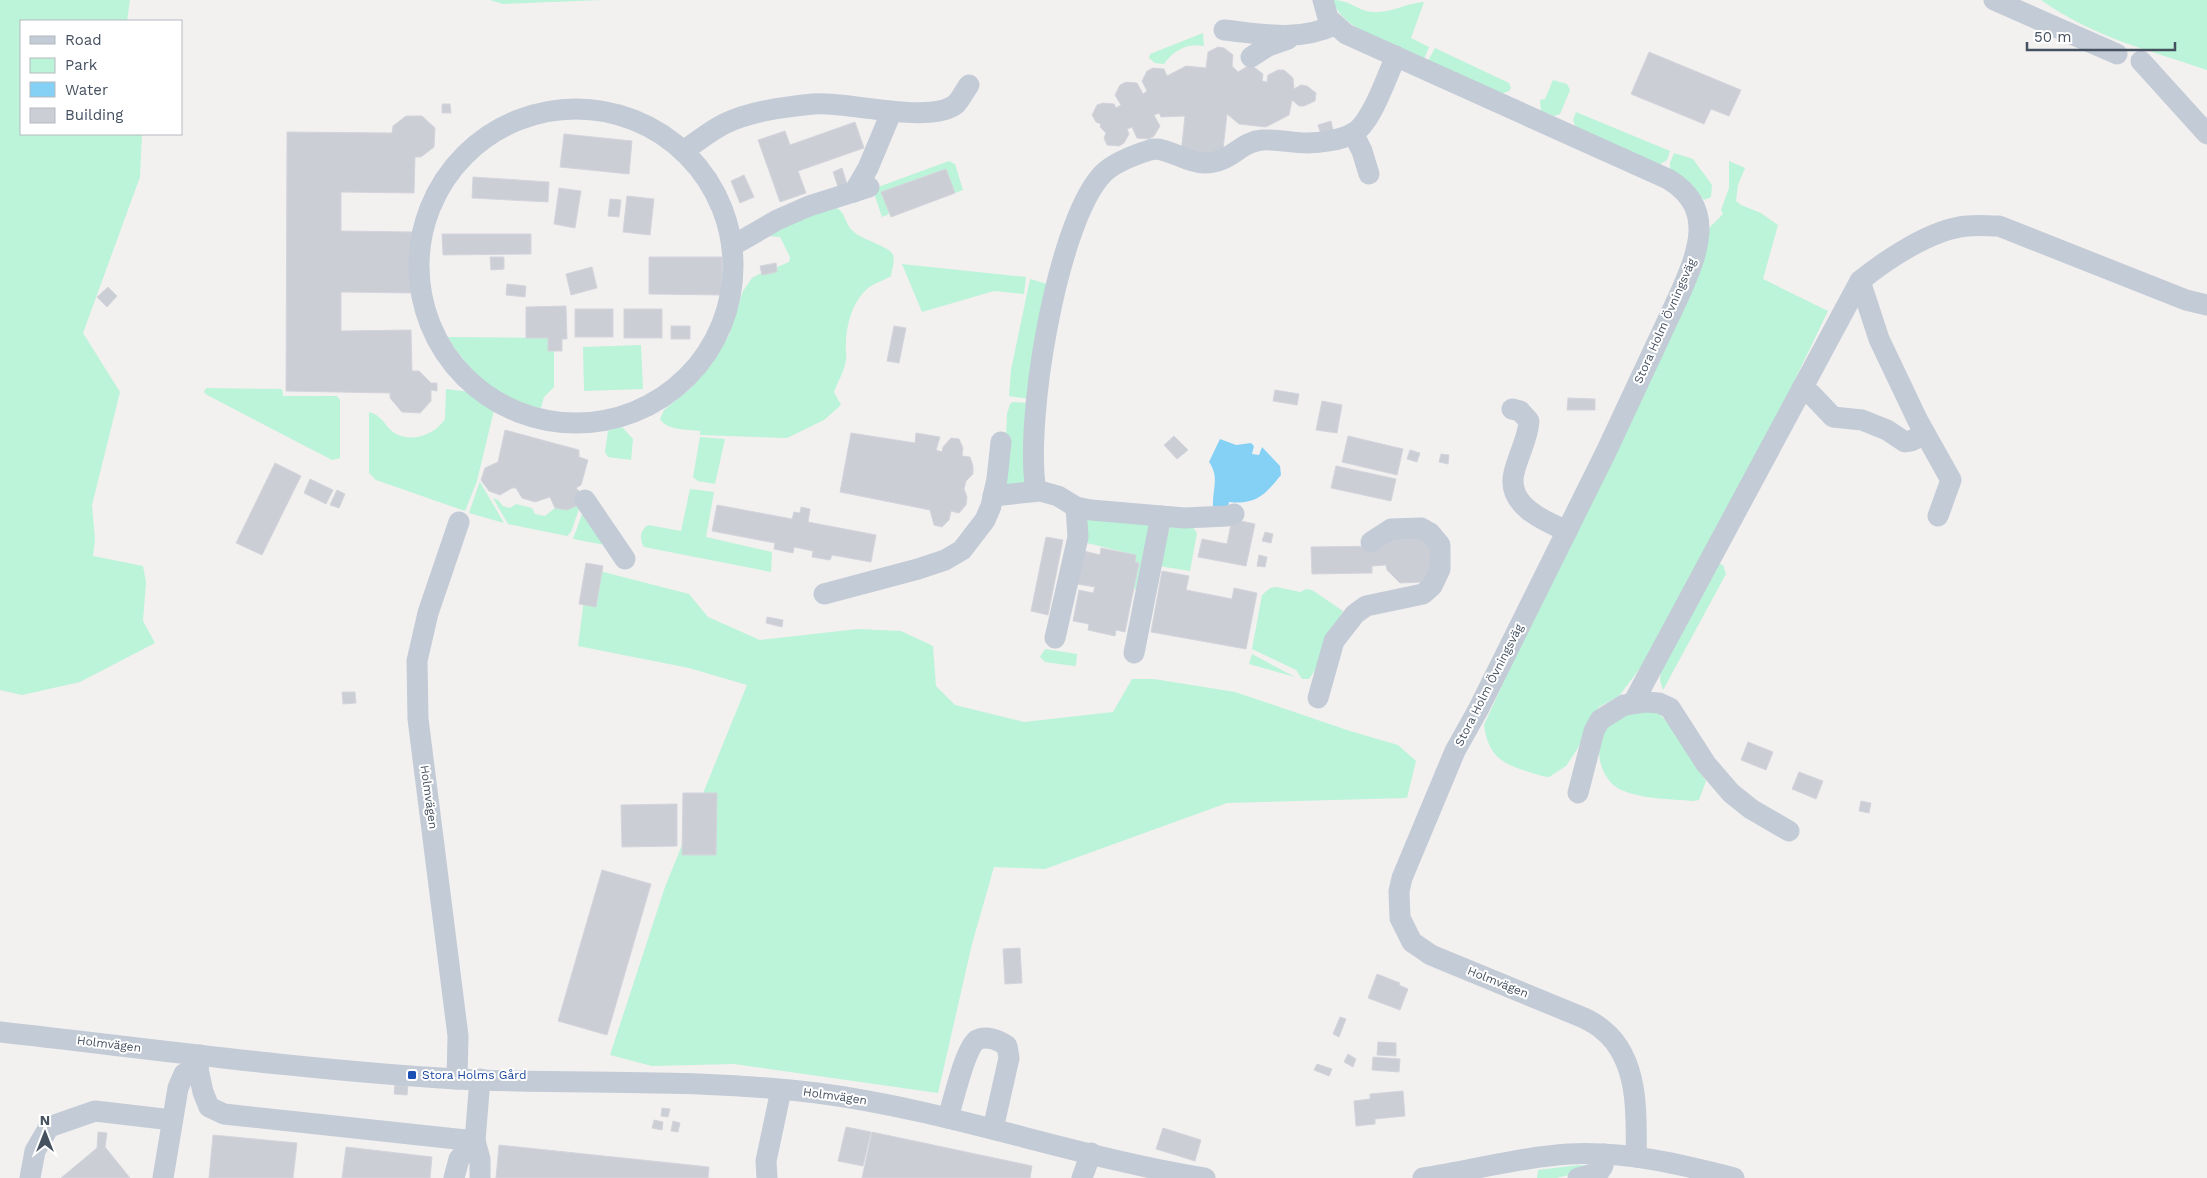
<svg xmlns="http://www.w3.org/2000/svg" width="2207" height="1178" font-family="'Work Sans',sans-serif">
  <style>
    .green { fill: #bbf4d8 }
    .water { fill: #85d1f5 }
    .building { fill: #ccced6; stroke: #d4d5dc }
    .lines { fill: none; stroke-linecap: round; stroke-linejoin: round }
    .minor { stroke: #c3cbd6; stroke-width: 21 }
    .transit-dot { fill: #1a4fb4; stroke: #fff; stroke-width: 2 }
    .labels { text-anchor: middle; stroke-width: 4; stroke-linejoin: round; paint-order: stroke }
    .street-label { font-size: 12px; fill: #465160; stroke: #fff }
    .transit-label { font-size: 12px; fill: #164399; stroke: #fff; text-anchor: start }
  </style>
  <rect width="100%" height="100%" fill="#f3f0f0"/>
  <!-- green -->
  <g class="green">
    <polygon points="0,0 130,0 127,21 21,21 21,134 142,134 140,177 83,333 120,392 92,505 95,539 93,556 143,566 146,582 143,621 155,643 80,682 22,695 0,690"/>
    <polygon points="490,0 603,0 503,4"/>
    <path d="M1332,0c19,0 25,11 41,12 18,1 34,-9 51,-10l-13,36 18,9 -5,12c-29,-14 -80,-27 -92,-59z"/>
    <path d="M2041,0h166v70c-61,-21 -112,-32 -166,-70z"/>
    <path d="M1203,33l1,13c-17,-3 -30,4 -40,18l-9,-1 -6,-5 1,-4z"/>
    <polygon points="1435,48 1509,83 1511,88 1509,91 1501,94 1428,61"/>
    <polygon points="1553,80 1567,84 1570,90 1560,114 1554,116 1541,111 1540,100 1545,99"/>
    <polygon points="1576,112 1670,151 1667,160 1659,165 1576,128 1573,120"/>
    <polygon points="1674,153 1693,159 1712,185 1711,197 1704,200 1691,184 1670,170 1670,163"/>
    <polygon points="949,161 955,164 963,190 955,193 945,169 882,192 889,214 882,217 874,193 878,187"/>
    <path d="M1729,161l16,7 -7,17 -2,16 5,4 20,8 17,12 -15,54 65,32 -54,112 -124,232 -31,41 -20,11 -6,8 -15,33 -12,18 -17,11 -7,-1c-32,-10 -53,-13 -58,-51l226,-498 13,-13 -2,-4 8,-22z"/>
    <path d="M837,208c9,5 8,17 17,24 9,8 33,14 38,21 4,6 0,16 -1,23 -9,6 -19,7 -26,15 -13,12 -19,36 -19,53 -1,6 1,11 0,16 -2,12 -8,21 -12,32l7,13 -17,15 -37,18 -87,-3v-4c-12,-2 -33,0 -40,-12l4,-9 26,-21 21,-24 18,-30 14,-44 9,-13 9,-5 1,2 15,-3v-5l12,-5 1,-5 -10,-20 -13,-1 21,-15z"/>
    <polygon points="902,264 1026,277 1024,294 994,291 922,312"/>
    <polygon points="1030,279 1051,285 1028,399 1009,396 1011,370"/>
    <path d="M448,337l100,1 6,13v36l-10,10 -3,11c-39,-6 -74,-37 -93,-71z"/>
    <polygon points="641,345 643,389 584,391 583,347"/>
    <polygon points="206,388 282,389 283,396 337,396 340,400 340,458 332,460 207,395 204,392"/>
    <path d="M446,389l25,3 23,18 -17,71 -12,30 -89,-31 -7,-7v-61c12,2 16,14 24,20 17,12 42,3 52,-13z"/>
    <polygon points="1013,402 1030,403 1026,485 1004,486 1007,414 1010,404"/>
    <polygon points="618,427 623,428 633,439 631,460 608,457 605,452 608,431"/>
    <polygon points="700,437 725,439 715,484 698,481 693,477"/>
    <polygon points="480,481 480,482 504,523 469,513"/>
    <path d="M690,489l24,3 -8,45 66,15 -1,20 -127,-25c-5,-8 -4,-17 4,-22l33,6z"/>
    <polygon points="493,498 498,500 503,506 510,508 516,504 532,508 535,514 545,516 555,508 567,510 576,506 579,509 571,532 567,536 508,524"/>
    <polygon points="585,506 605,545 573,539"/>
    <polygon points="1083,517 1150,524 1142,590 1134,589 1139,563 1135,562 1136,555 1087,543"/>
    <polygon points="1192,526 1197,533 1190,571 1159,566 1170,527"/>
    <polygon points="1720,564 1723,565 1726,574 1663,690 1660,680 1661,669 1717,566"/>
    <polygon points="588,568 689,594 708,617 760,640 858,629 901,631 933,646 936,686 955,705 1024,722 1113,712 1132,679 1154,679 1235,692 1350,731 1398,745 1416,761 1407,798 1227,803 1045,869 994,867 972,944 938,1093 734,1064 652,1066 610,1055 665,887 747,685 689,668 578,646"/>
    <polygon points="1277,587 1300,592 1306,589 1312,590 1343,611 1317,667 1309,679 1302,679 1296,670 1252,649 1262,595 1270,588"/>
    <polygon points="1045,649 1077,654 1076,665 1074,666 1045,662 1040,657"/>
    <polygon points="1252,654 1295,677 1249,664"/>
    <path d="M1634,710c7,1 16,1 23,3 13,6 39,54 49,68l-7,19 -6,1c-23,-2 -51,-2 -72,-11 -23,-11 -30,-49 -11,-66 7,-6 16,-10 24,-14z"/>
    <polygon points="1579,1165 1585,1166 1583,1172 1556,1178 1537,1178 1538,1170"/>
  </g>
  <!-- water -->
  <path class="water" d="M1220,439l16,6 15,-2 3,3 -2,8 7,1 3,-8 18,19 1,9c-16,20 -25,30 -52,27l-1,5 -15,-1c-1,-16 7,-29 -4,-44z"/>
  <!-- building -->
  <g class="building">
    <polygon points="1218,47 1224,48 1233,55 1232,66 1238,72 1248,66 1254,67 1263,74 1262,81 1267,82 1268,75 1278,70 1284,70 1293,78 1294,89 1301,85 1307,86 1316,93 1315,101 1304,106 1299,106 1292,100 1289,115 1266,127 1239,124 1227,114 1222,158 1181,153 1185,116 1161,117 1159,113 1154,115 1160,126 1154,136 1149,139 1137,138 1132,127 1127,129 1129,134 1124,143 1119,146 1107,145 1104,138 1106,133 1100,127 1101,124 1096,122 1092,115 1097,105 1103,103 1114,104 1116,108 1121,105 1115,95 1120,85 1126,82 1137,83 1143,94 1147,91 1142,81 1147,71 1153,68 1164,69 1167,76 1186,66 1206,68 1208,52"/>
    <polygon points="1649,52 1741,90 1729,116 1711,109 1704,124 1631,94"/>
    <polygon points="442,104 450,104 451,113 442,113"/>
    <polygon points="406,116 422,116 435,128 434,147 421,157 415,157 414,193 341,192 341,231 412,232 413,293 341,292 341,331 411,330 412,371 419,371 431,383 437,383 437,391 431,390 431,401 420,413 402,412 390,398 390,393 286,391 287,132 392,133 393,126"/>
    <polygon points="1331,121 1333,130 1321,134 1318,125"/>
    <polygon points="855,122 864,148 798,171 806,193 780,202 758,140 785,131 790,145"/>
    <polygon points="564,134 632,141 629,174 560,167"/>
    <polygon points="842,168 847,184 838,187 833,172"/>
    <polygon points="946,169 955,193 891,217 881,192"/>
    <polygon points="744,175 754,197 740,203 731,181"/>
    <polygon points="473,177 549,182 548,202 472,198"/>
    <polygon points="559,188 581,191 575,228 554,224"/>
    <polygon points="627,196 654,199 650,235 623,232"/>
    <polygon points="610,199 621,200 619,217 608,216"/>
    <polygon points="442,234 531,234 531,254 443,255"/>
    <polygon points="490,257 504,257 504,269 491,270"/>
    <polygon points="649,257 722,257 722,295 649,294"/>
    <polygon points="776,263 777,272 762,275 760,266"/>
    <polygon points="592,267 597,288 571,295 566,274"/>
    <polygon points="507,284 526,286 525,297 506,295"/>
    <polygon points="108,287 117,296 107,307 97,297"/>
    <polygon points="566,306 567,339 562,339 562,351 548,351 548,338 526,338 526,307"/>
    <rect x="575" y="309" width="38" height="28"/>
    <rect x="624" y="309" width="38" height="29"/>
    <rect x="671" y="326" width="19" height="13"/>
    <polygon points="894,326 906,328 899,363 887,361"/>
    <polygon points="1275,390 1299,394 1297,405 1273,401"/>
    <polygon points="1568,398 1595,399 1595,410 1567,410"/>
    <polygon points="1322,401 1342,405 1337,433 1316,430"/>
    <polygon points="505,430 579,450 579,457 588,460 581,485 576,488 580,492 576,506 567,510 555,508 550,497 535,502 522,498 516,488 512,488 500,495 489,491 481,480 485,468 498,462"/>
    <polygon points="851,433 915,443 916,433 940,437 936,450 942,452 943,447 951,438 959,439 963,448 962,456 970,457 973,466 973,474 966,481 964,489 967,497 966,505 959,513 951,511 949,520 942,527 934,525 930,510 840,492"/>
    <polygon points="1174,436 1188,450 1177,459 1164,445"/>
    <polygon points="1348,436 1403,449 1397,475 1342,462"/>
    <polygon points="1410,450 1420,453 1417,462 1407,459"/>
    <polygon points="1441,454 1449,455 1448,464 1439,462"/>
    <polygon points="275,463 301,476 262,555 236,543"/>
    <polygon points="1336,466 1396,479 1391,501 1331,488"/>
    <polygon points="310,479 333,490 326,504 304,493"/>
    <polygon points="337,490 345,494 339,508 330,505"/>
    <polygon points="717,505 792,519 794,512 800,513 801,507 810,509 808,522 876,535 871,562 832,555 830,560 812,557 813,551 794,547 793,553 774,549 775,543 712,531"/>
    <polygon points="1232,519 1255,524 1246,566 1198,557 1202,539 1227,544"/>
    <polygon points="1398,530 1436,543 1436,566 1422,582 1400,583 1387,570 1386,565 1372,566 1372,573 1312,574 1311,547 1385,546"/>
    <polygon points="1265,532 1273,534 1271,543 1262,541"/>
    <polygon points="1046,537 1063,540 1048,615 1031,611"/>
    <polygon points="1101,548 1136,555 1135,562 1139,563 1125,632 1116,630 1115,636 1088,630 1089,624 1073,621 1079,590 1093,593 1095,587 1077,584 1084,551 1100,555"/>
    <polygon points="1259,555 1267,557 1265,567 1257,566"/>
    <polygon points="586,563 603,566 596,607 579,604"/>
    <polygon points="1162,571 1189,576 1186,590 1232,599 1234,588 1257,593 1246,649 1151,632"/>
    <polygon points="767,617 783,620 782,627 766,623"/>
    <polygon points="342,692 355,692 356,703 343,704"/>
    <polygon points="1748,742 1773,752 1766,770 1741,760"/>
    <polygon points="1799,772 1823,781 1816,799 1792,789"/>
    <polygon points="683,793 717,793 716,855 682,855"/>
    <polygon points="1861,801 1871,803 1869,813 1859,811"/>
    <polygon points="677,804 677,846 622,847 621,805"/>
    <polygon points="602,870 651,884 607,1035 558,1021"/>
    <polygon points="1020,948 1022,983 1005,984 1003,949"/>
    <polygon points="1377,974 1400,983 1399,985 1408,989 1400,1010 1368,998"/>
    <polygon points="1340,1017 1346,1019 1339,1037 1333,1034"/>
    <polygon points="1378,1042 1396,1043 1396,1056 1377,1055"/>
    <polygon points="1348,1054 1356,1059 1353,1067 1344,1062"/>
    <polygon points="1373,1057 1400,1059 1399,1072 1372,1070"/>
    <polygon points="1317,1064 1332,1069 1329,1076 1314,1070"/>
    <polygon points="395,1085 408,1086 407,1095 394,1094"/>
    <polygon points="1403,1091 1405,1116 1375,1119 1375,1124 1356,1126 1354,1101 1370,1099 1370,1094"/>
    <polygon points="662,1108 670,1109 668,1117 661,1116"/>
    <polygon points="654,1120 663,1122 662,1130 652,1128"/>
    <polygon points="673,1121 680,1123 678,1132 671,1131"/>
    <polygon points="846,1127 871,1132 863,1166 838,1161"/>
    <polygon points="1163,1128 1201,1140 1195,1161 1156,1149"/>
    <polygon points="98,1132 107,1133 105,1147 130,1178 61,1178 97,1148"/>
    <polygon points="872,1132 1032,1166 1030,1178 862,1178"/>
    <polygon points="213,1135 297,1143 293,1178 209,1178"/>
    <polygon points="499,1145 709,1167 708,1178 496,1178"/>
    <polygon points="346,1147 432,1157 430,1178 342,1178"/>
  </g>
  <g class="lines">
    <!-- minor -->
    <g class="minor">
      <path d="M1323,0l5,18 18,16 322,145c50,30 29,76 10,119l-72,154 -127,256 -24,43 -53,127 -3,13 1,27 12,24 19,13 153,63c6,3 14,7 19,12 36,29 34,85 33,127"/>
      <polyline points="1994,0 2117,54"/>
      <path d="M1224,30c40,4 73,12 111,-5"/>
      <polyline points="1251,57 1268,46 1288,39"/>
      <polyline points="2141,61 2207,134"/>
      <circle cx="576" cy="266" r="157"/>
      <polyline points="1353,133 1362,151 1369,174"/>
      <path d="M683,151c14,-9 27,-20 41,-27 26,-13 61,-17 89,-20 35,-3 117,21 143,0 5,-5 9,-14 13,-19"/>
      <polyline points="854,192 868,168 891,113"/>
      <polyline points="732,246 777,220 809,206 869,187"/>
      <polyline points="1860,281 1879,339 1918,421 1951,480 1938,516"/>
      <polyline points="1802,388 1811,394 1833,417 1862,420 1887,430 1905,442 1911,441 1925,434"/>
      <path d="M1512,409l8,2 9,10c-1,18 -11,34 -15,52 -8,32 30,48 53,58"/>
      <path d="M1036,491c-12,-68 20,-262 64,-314 10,-13 34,-22 50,-27 15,-5 35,13 54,13 28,0 35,-21 58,-23 15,-1 30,3 45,3 14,0 33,-3 45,-9 19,-9 35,-58 44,-78"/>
      <polyline points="993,496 1040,491 1058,496 1076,507 1091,510 1184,518 1227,516 1234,514"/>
      <polyline points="585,500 625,559"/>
      <polyline points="824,594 918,569 945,560 962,550 985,520 991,506 997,479 1001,442"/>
      <polyline points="1055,638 1078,537 1076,507"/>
      <polyline points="1134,653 1161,516"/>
      <polyline points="1318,698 1334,641 1355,614 1366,606 1423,594 1432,586 1440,569 1440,545 1430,533 1421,528 1391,529 1371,542"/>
      <path d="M1633,703l227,-422c27,-22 72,-52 107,-55 11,-1 21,0 32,0l187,74 21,5"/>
      <polyline points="1578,793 1594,731 1600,720 1624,705 1645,702 1659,703 1670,708 1706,764 1731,793 1751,809 1789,831"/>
      <path d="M0,1032c152,17 304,38 456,47 121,6 241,-1 361,14 132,17 257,64 388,85"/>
      <polyline points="198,1069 203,1092 209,1107 224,1114 475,1141 480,1079"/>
      <polyline points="457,1079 458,1036 418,719 417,661 428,613 459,522"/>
      <path d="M948,1118c5,-16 17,-70 29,-78 9,-5 22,0 30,6l2,12 -16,71"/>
      <polyline points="475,1141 480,1159 480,1178"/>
      <polyline points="30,1178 35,1151 49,1127 95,1111 172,1120"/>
      <polyline points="163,1178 178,1088 184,1074 198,1069 200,1055"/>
      <polyline points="454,1178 459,1159 475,1141"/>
      <polyline points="767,1178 766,1161 781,1090"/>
      <polyline points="1082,1178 1091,1153"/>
      <path d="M1423,1178c48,-7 97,-21 146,-24 57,-3 111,10 165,24"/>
      <polyline points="1578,1178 1599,1172 1603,1166 1604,1154"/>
    </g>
  </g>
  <!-- markers -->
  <rect class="transit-dot" x="407" y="1070" width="10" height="10" rx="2.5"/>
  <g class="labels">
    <!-- street labels -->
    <g class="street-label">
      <text transform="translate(1665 321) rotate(-66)" y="4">Stora Holm Övningsväg</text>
      <text transform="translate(1489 685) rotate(-63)" y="4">Stora Holm Övningsväg</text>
      <text transform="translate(429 797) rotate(82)" y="4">Holmvägen</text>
      <text transform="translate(1498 982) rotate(22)" y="4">Holmvägen</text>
      <text transform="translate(109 1044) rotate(7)" y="4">Holmvägen</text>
      <text transform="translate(835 1096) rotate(8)" y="4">Holmvägen</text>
    </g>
    <!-- transit labels -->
    <g class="transit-label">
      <text x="422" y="1079">Stora Holms Gård</text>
    </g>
  </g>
  <!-- legend -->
  <rect x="20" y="20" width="162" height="115" fill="#ffffff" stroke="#b5b9bf"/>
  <rect x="30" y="36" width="25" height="8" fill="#c3cbd6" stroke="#b5b9bf"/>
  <text x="65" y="45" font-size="15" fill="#465160">Road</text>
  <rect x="30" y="58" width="25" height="15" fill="#bbf4d8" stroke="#b5b9bf"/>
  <text x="65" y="70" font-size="15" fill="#465160">Park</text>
  <rect x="30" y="82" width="25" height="15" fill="#85d1f5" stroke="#b5b9bf"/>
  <text x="65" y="95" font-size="15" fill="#465160">Water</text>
  <rect x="30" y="108" width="25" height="15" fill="#ccced6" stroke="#b5b9bf"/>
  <text x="65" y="120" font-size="15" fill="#465160">Building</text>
  <!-- north arrow -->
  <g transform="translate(45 1133)" stroke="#ffffff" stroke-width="4" paint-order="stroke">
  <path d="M0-4L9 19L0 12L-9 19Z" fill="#465160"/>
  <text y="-8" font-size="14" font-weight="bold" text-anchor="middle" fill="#465160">N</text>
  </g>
  <!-- scale -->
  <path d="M2027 42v8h148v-8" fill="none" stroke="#465160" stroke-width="2.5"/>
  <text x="2034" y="42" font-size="15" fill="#465160" stroke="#ffffff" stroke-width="4" paint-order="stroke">50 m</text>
</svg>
